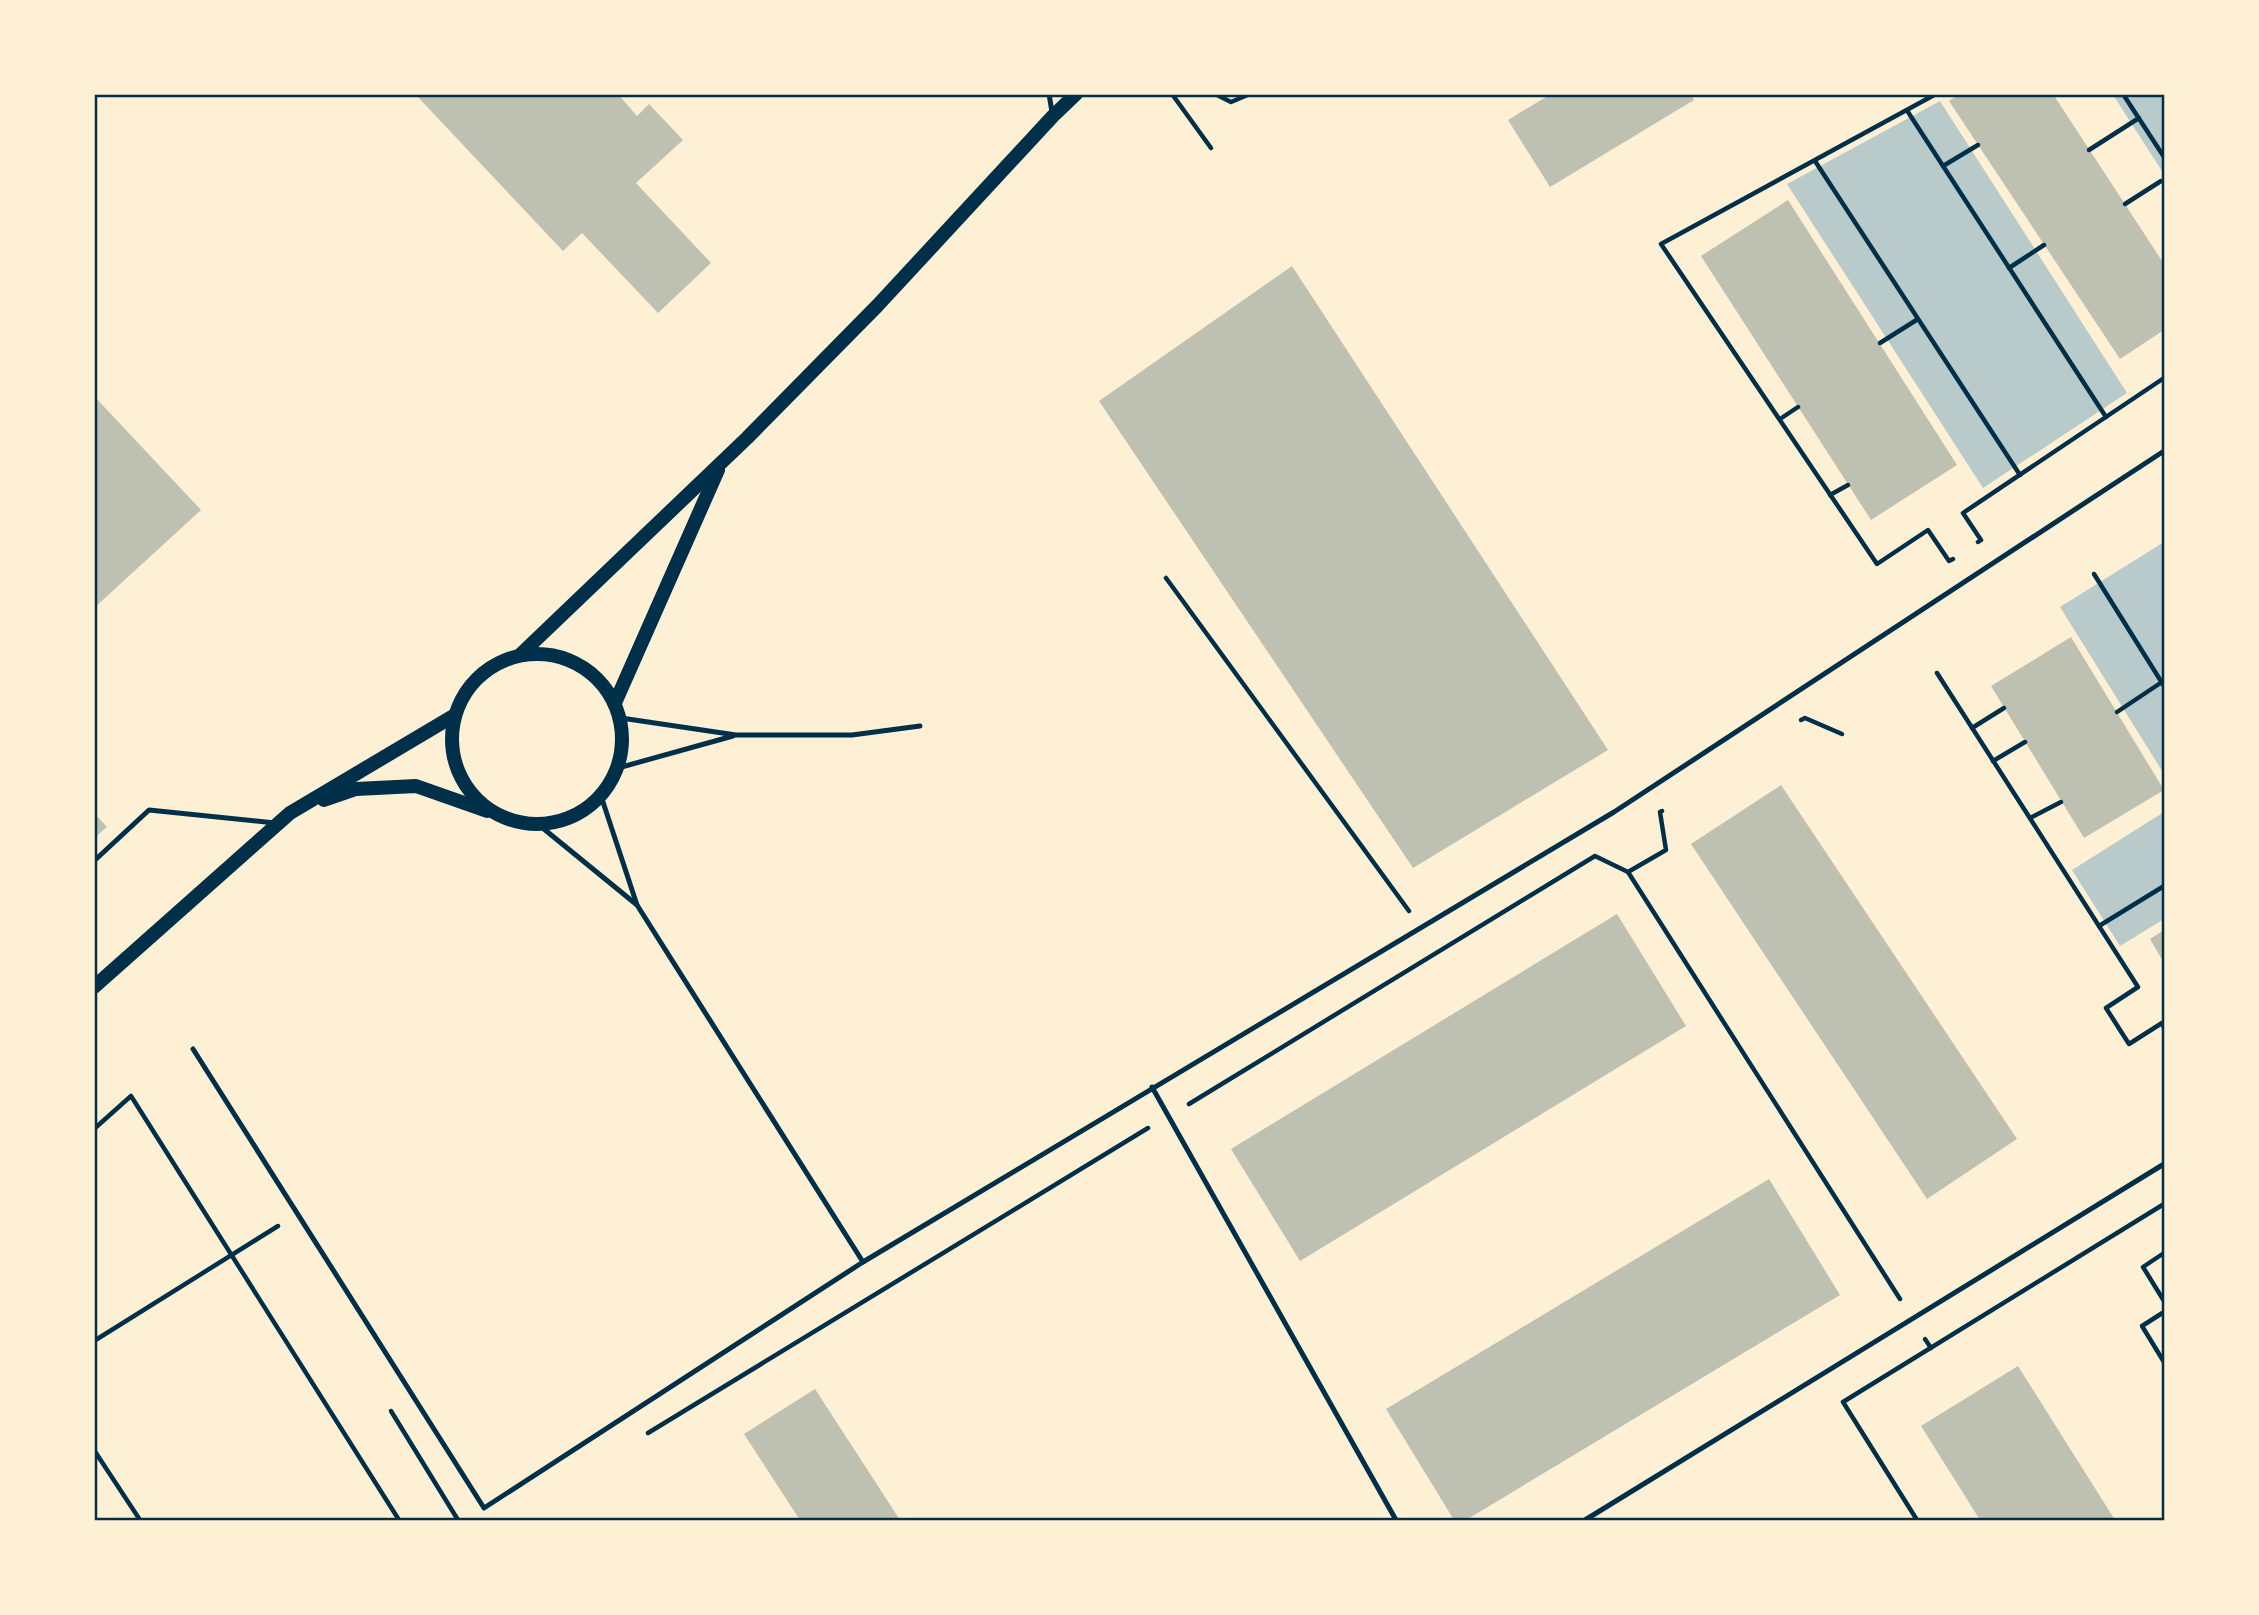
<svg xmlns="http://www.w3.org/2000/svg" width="2259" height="1615" font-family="Inter,sans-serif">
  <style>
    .green { fill: #b9caca }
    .building { fill: #bec0b2 }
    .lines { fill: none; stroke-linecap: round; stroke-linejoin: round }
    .path { stroke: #003049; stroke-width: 4.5 }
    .service { stroke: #003049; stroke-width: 5 }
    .secondary { stroke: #003049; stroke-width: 14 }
    .neatline { fill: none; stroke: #003049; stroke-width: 2.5 }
  </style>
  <rect width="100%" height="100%" fill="#fdf0d5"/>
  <!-- green -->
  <g class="green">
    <polygon points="2113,95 2162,95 2164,97 2164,174"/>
    <polygon points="1940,101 2127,393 1983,488 1787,184"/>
    <polygon points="2164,542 2164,774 2060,607"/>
    <polygon points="2164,812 2164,919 2120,946 2072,870"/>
  </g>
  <!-- building -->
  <g class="building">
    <polygon points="415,94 618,94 637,116 649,104 683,140 636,183 711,263 658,313 582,233 563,251"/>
    <polygon points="1551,94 1691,94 1694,100 1550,187 1508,120"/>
    <polygon points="1959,94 2053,94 2164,264 2164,330 2120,359 1949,101"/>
    <polygon points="1788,200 1957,465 1871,520 1701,256"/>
    <polygon points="1292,266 1608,750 1413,868 1099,401"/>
    <polygon points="94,396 201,510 94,608"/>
    <polygon points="2071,637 2164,790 2084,838 1991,686"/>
    <polygon points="1781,785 2017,1139 1927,1199 1691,844"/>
    <polygon points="94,813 107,827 94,838"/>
    <polygon points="1617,914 1686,1026 1300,1261 1231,1149"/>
    <polygon points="2164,930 2164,963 2150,939"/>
    <polygon points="1769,1179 1840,1295 1466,1520 1454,1520 1386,1409"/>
    <polygon points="2018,1366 2115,1520 1980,1520 1921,1426"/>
    <polygon points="815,1389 900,1520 800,1520 744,1434"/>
  </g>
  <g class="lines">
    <!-- path -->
    <g class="path">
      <polyline points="1172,94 1211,148"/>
      <polyline points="1215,94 1231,102 1250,94"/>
      <polyline points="1936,94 1661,244 1877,564 1928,530 1949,561 1953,559"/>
      <polyline points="2123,94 2164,157"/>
      <polyline points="1908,112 2106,417"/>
      <polyline points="2089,150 2139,118"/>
      <polyline points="1815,161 2020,475"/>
      <polyline points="1943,166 1978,145"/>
      <polyline points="2125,204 2161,181"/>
      <polyline points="2009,268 2044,245"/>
      <polyline points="1880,343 1918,319"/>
      <polyline points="1780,419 1798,407"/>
      <polyline points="1830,495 1848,485"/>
      <polyline points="1978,542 1981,540 1963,513 2164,378"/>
      <polyline points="2094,574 2164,686"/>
      <polyline points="1166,578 1409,911"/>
      <polyline points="1937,673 2138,987 2106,1008 2129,1044 2162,1023 2164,1028"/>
      <polyline points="2117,712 2162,682"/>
      <polyline points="1801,720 1805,718 1842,734"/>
      <polyline points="1972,728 2004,708"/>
      <polyline points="1993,761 2025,742"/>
      <polyline points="2030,818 2061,802"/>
      <polyline points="1628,872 1900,1299"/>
      <polyline points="2099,926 2164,886"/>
      <polyline points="1189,1104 1595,856 1628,872 1666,850 1660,812 1662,811"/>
      <polyline points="94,1129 131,1096 399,1520"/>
      <polyline points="2164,1253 2143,1267 2164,1301"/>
      <polyline points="2164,1312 2142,1326 2164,1362"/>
      <polyline points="1925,1339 1931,1348"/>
      <polyline points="94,1341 278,1226"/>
      <polyline points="391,1411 458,1520"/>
      <polyline points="648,1433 1148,1128"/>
      <polyline points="94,1450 140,1520"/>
      <polyline points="1917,1520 1843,1402 2164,1204"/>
    </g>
    <!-- service -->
    <g class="service">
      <polyline points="1049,94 1052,112"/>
      <polyline points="621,718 736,735 852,735 920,726"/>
      <polyline points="618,768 733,736"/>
      <polyline points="601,796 637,905 863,1262"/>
      <polyline points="539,825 637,905"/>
      <polyline points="94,861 149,810 275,823"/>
      <polyline points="193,1049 484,1508 863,1262 1614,812 2164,451"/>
      <polyline points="1152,1087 1396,1520"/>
      <polyline points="1585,1520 2164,1164"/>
    </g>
    <!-- secondary -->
    <g class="secondary">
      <circle cx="537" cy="739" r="85"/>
      <polyline points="520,655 747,438 878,305 1053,116 1076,94"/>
      <polyline points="615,703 718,470"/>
      <polyline points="324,800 356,789 416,786 487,811"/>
      <polyline points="94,987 290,813 455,715"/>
    </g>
  </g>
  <!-- border -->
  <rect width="2259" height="1615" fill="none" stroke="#fdf0d5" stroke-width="192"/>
  <rect x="96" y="96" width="2067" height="1423" class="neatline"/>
</svg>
